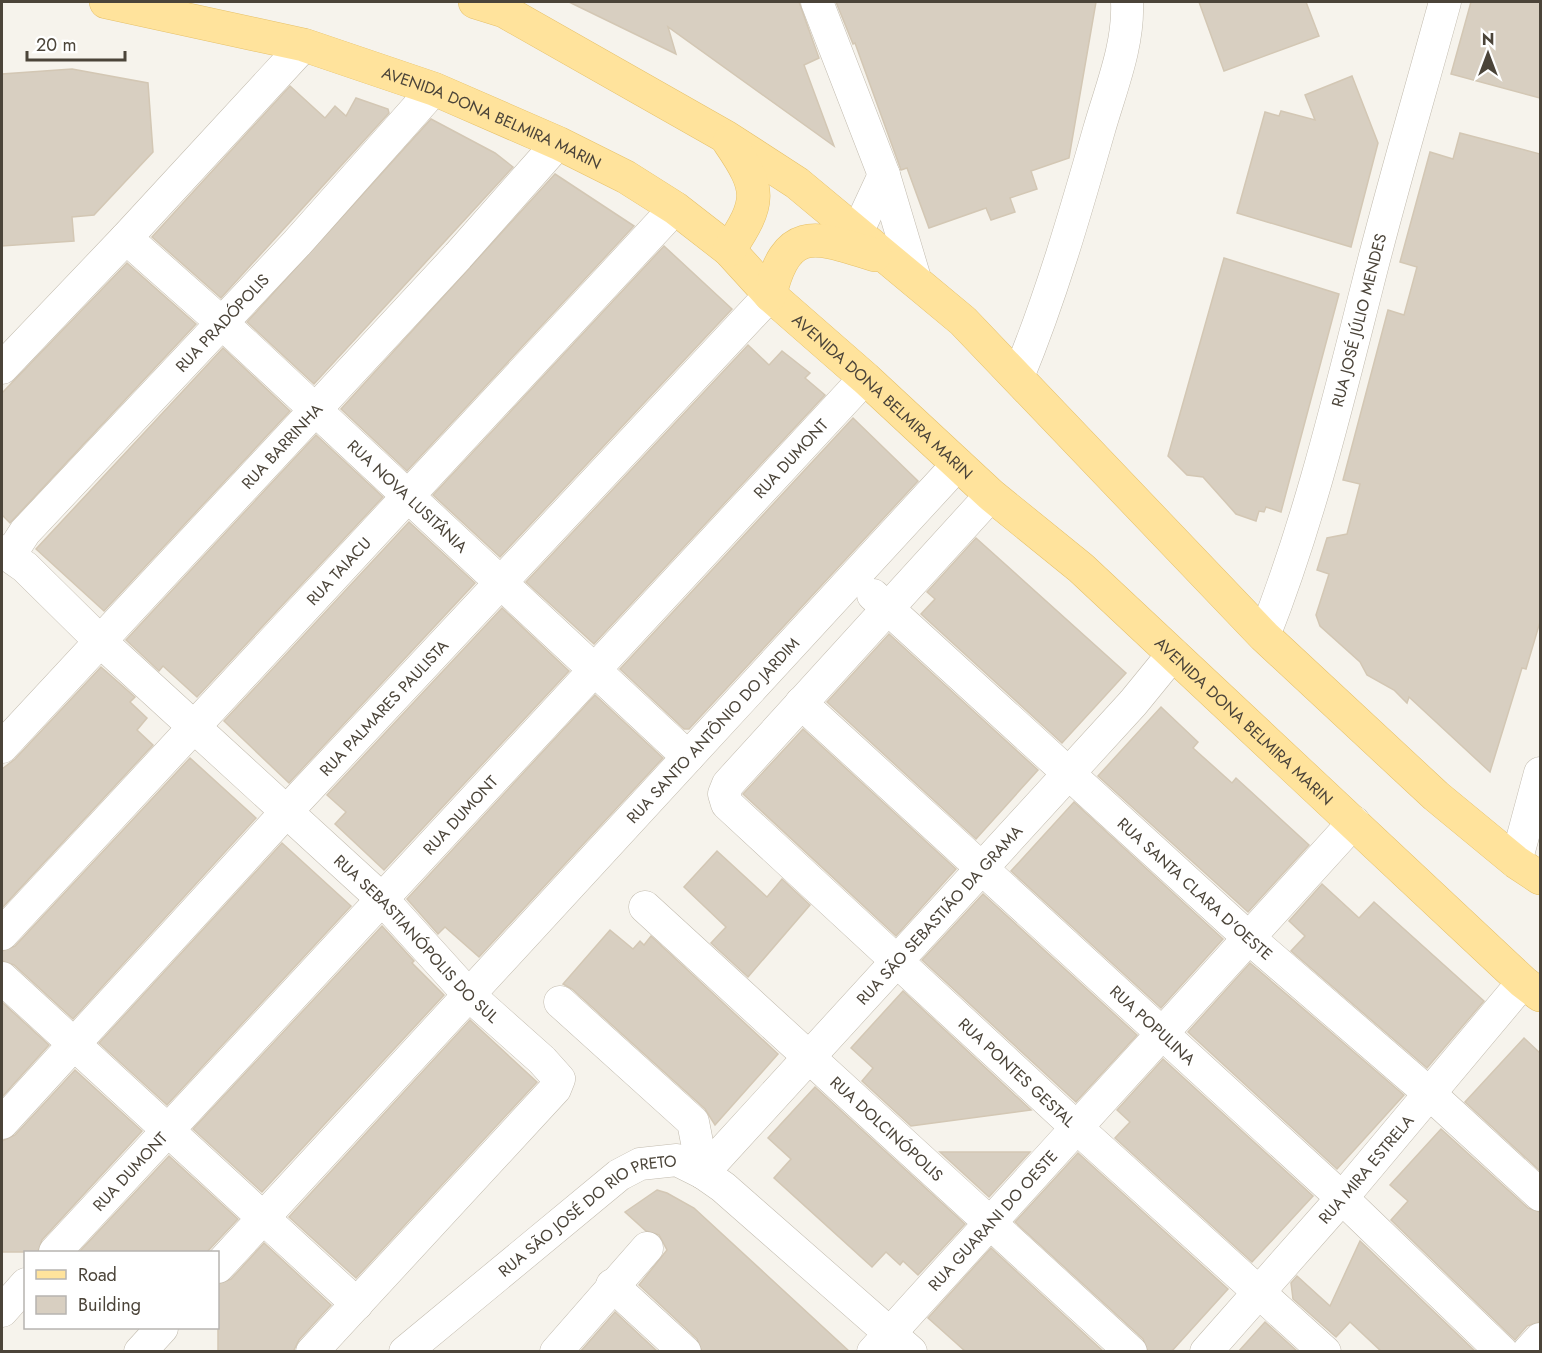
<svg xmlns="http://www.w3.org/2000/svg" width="1542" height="1353" font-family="Jost,sans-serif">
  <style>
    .building { fill: #d8cfc1; stroke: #d3c7b4; stroke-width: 1.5 }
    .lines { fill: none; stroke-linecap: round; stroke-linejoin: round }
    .minor-casing { stroke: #c2bbae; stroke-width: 33 }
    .primary-casing { stroke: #e6c16a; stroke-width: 34 }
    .minor { stroke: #fff; stroke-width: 32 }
    .primary { stroke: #ffe39c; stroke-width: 33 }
    .labels { text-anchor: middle; stroke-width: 6; stroke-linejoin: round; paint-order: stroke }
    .street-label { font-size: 16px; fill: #4b4439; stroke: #fff }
  </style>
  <rect width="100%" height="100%" fill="#f6f3ec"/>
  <!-- building -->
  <g class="building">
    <polygon points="569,2 799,2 819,58 804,65 834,146 668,27 676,54"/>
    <polygon points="836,2 1096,2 1069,158 1031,171 1037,189 1010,198 1015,212 991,220 986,208 929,228 907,168 901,170 855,43 853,44"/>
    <polygon points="1199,2 1306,2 1319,36 1224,71"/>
    <polygon points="1471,2 1540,2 1540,98 1451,74"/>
    <polygon points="72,69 148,83 153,152 94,215 72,217 74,241 2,246 2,74"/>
    <polygon points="1352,76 1378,143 1351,247 1237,213 1265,112 1279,116 1281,111 1315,120 1305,95"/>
    <polygon points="290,86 325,118 335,106 346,116 356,98 388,109 389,113 221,298 152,237"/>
    <polygon points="431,119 495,153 513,167 314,384 247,322"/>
    <polygon points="1460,133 1540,154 1540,622 1526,669 1522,668 1490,772 1409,697 1407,703 1394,690 1367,675 1360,662 1320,626 1316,615 1329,574 1317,570 1327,538 1347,534 1360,484 1343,480 1388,310 1404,315 1417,267 1400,262 1430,152 1453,159"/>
    <polygon points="555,174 634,226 407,471 341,409"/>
    <polygon points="664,246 732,309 500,557 433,495"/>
    <polygon points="1224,258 1339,294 1281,512 1266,507 1264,512 1259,511 1256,521 1236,514 1203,477 1187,475 1168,456"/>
    <polygon points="127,263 196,324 10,523 2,515 2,393"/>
    <polygon points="748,345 769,365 782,351 810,373 805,378 825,395 594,644 526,582"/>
    <polygon points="223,348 290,411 104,611 36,549"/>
    <polygon points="853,418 918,481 689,729 684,729 620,669"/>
    <polygon points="316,435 383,497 197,697 163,666 159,671 126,640"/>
    <polygon points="409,522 475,583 289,783 224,721"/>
    <polygon points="976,538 1126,673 1062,743 921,614 935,599 927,592"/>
    <polygon points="502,608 569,671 384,870 335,824 346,812 327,795"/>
    <polygon points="889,634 1038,770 976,839 827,702"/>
    <polygon points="101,667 135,697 130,702 147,718 137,730 153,745 2,908 2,769 15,759"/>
    <polygon points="595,695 663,758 479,957 445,927 438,934 407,899"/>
    <polygon points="1161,707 1198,742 1193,748 1232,783 1236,778 1309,845 1248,912 1098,776"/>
    <polygon points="803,729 956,869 896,936 743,794"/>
    <polygon points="190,758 256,818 73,1019 14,965 2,961 2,951 15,946"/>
    <polygon points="1074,802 1223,939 1161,1008 1011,871"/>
    <polygon points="282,843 351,906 167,1105 99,1043"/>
    <polygon points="717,851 767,897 782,879 810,905 748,977 711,943 726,927 684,887"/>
    <polygon points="1322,884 1359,918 1374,902 1484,1001 1427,1068 1291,951 1305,936 1289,921"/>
    <polygon points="983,894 1137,1035 1076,1102 922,960"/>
    <polygon points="382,926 414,961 412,963 444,995 262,1192 193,1129"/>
    <polygon points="610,930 633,949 640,941 644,945 651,936 778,1054 715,1125 705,1109 572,989 563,984"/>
    <polygon points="1250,963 1404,1095 1337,1169 1188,1032"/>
    <polygon points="903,991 1031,1110 911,1126 862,1081 873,1068 851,1048"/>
    <polygon points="2,1002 49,1045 2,1097"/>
    <polygon points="470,1020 537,1082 356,1278 289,1217"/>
    <polygon points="1524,1038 1540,1053 1540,1171 1465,1102"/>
    <polygon points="1163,1059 1313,1196 1252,1262 1115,1138 1130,1122 1117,1110"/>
    <polygon points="75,1070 142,1131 42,1240 38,1252 2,1252 2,1141 15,1135"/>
    <polygon points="815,1087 965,1224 918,1275 903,1261 900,1265 886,1252 872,1267 774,1178 791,1159 768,1138"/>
    <polygon points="1441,1129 1528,1208 1540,1212 1540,1322 1527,1326 1515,1340 1391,1220 1408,1201 1390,1185"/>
    <polygon points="940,1152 1030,1152 989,1197"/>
    <polygon points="1078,1153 1228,1289 1171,1352 1148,1352 1143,1339 1015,1222"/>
    <polygon points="169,1156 238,1219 207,1252 79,1252"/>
    <polygon points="657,1190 667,1193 694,1208 850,1352 702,1352 697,1339 639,1285 667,1250 659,1235 646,1231 625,1212"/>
    <polygon points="1360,1241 1476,1352 1382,1352 1350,1322 1336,1337 1293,1299 1291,1283 1297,1276 1330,1306"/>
    <polygon points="264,1243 331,1305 299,1340 293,1352 218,1352 218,1284 231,1279"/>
    <polygon points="991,1248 1104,1352 966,1352 956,1343 928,1318"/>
    <polygon points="615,1312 658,1352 580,1352"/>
    <polygon points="1265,1322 1298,1352 1238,1352"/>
  </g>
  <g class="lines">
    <defs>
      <g id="minor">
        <polyline points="817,2 884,175 916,282"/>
        <polyline points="857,233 884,175"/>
        <path id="s1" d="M126,238l95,84 467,435"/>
        <polyline points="2,368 126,238 304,45"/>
        <path d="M1018,377c33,-80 57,-163 81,-247 12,-42 30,-85 28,-128"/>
        <path id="s2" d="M991,495l-263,289 -4,10 3,10 349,323 249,225"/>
        <path id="s3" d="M2,551l23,16 74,73 284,260 86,95 73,65 17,19 -4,10 -243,263"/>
        <path id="s4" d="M10,555l15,-23 272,-289 137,-154"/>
        <path id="s5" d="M873,595l377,344 180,155 110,101"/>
        <path id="s6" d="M1264,636c45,-114 73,-231 103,-349 24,-96 52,-190 78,-285"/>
        <path id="s7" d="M801,703l541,495 160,154"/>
        <path id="s8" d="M2,747l456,-491 100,-113"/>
        <polyline points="1516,862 1540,773"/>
        <path id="s9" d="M645,907l486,445"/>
        <path id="s10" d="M2,934l673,-726"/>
        <polyline points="2,978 357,1304"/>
        <polyline points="560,1002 693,1122 703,1173"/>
        <path id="s11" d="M2,1123l285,-312 483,-516"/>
        <path id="s12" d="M703,1173l430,-470 40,-49"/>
        <path id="s13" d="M55,1252l810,-874"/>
        <path id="s14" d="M218,1267l740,-803"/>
        <polyline points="612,1285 685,1352"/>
        <polyline points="2,1311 26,1284"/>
        <polyline points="140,1352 162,1328"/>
        <path id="s15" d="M405,1352l214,-177 21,-11 37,-4 26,13 20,14 188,165"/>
        <polyline points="556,1352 647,1248"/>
        <path id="s16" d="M873,1352l481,-530"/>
        <path id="s17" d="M1206,1352l136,-154 181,-216"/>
        <polyline points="1528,1352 1540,1339"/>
      </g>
      <g id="primary">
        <path id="s18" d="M106,2l198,43 130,44 124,54 68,34 49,31 54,42 41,45 95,83 126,117 90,73 442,414 17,13"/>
        <polyline points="475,2 504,11 726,137 797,183 963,321 1264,636 1436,796 1516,862 1540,878"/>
        <path d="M729,142c33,48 32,60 0,108"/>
        <path d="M770,295c17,-72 47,-58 105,-40"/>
      </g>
    </defs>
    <!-- minor casing -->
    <use href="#minor" class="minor-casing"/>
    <!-- primary casing -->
    <use href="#primary" class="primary-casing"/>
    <!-- minor -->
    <use href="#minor" class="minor"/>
    <!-- primary -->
    <use href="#primary" class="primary"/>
  </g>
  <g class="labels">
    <!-- street labels -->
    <g class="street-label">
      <text dy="6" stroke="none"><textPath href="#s18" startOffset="404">AVENIDA DONA BELMIRA MARIN</textPath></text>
      <text dy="6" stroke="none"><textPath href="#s6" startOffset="330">RUA JOSÉ JÚLIO MENDES</textPath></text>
      <text dy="6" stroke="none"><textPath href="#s4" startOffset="315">RUA PRADÓPOLIS</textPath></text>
      <text dy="6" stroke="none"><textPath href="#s18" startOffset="890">AVENIDA DONA BELMIRA MARIN</textPath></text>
      <text dy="6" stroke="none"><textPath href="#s8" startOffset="411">RUA BARRINHA</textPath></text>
      <text dy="6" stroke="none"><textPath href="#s13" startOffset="1082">RUA DUMONT</textPath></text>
      <text dy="6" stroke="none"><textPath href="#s1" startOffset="382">RUA NOVA LUSITÂNIA</textPath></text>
      <text dy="6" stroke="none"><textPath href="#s10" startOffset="495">RUA TAIACU</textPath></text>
      <text dy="6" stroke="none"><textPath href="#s11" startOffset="564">RUA PALMARES PAULISTA</textPath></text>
      <text dy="6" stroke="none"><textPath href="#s18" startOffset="1376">AVENIDA DONA BELMIRA MARIN</textPath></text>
      <text dy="6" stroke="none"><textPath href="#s14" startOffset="730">RUA SANTO ANTÔNIO DO JARDIM</textPath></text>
      <text dy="6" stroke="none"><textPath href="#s13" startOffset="596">RUA DUMONT</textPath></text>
      <text dy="6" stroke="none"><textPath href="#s5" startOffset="436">RUA SANTA CLARA D'OESTE</textPath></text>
      <text dy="6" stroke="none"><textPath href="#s12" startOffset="350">RUA SÃO SEBASTIÃO DA GRAMA</textPath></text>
      <text dy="6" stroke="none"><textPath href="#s3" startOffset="568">RUA SEBASTIANÓPOLIS DO SUL</textPath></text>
      <text dy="6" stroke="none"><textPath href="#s7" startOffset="477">RUA POPULINA</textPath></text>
      <text dy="6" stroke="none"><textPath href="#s2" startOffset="807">RUA PONTES GESTAL</textPath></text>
      <text dy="6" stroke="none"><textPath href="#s9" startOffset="328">RUA DOLCINÓPOLIS</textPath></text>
      <text dy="6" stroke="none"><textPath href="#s17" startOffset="243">RUA MIRA ESTRELA</textPath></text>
      <text dy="6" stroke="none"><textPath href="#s13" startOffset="110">RUA DUMONT</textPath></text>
      <text dy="6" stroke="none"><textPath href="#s15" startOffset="231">RUA SÃO JOSÉ DO RIO PRETO</textPath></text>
      <text dy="6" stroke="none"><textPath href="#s16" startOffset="178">RUA GUARANI DO OESTE</textPath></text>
    </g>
  </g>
  <!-- border -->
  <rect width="1542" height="1353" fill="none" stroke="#4b4439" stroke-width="6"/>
  <!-- legend -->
  <rect x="24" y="1251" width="195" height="78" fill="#ffffff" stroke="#b7b4b0" stroke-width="1.5"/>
  <rect x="36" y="1270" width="30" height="9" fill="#ffe39c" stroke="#b7b4b0" stroke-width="1.5"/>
  <text x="78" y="1281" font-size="18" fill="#4b4439">Road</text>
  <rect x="36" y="1296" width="30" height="18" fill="#d8cfc1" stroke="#b7b4b0" stroke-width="1.5"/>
  <text x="78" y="1311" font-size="18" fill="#4b4439">Building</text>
  <!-- north arrow -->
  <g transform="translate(1488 54)" stroke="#ffffff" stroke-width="4.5" paint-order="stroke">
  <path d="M0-4.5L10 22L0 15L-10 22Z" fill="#4b4439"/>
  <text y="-9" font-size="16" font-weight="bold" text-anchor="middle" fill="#4b4439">N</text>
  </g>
  <!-- scale -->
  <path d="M27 51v9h98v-9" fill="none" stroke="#4b4439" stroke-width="3"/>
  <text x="36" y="51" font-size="18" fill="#4b4439" stroke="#ffffff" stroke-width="4.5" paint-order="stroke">20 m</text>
</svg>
